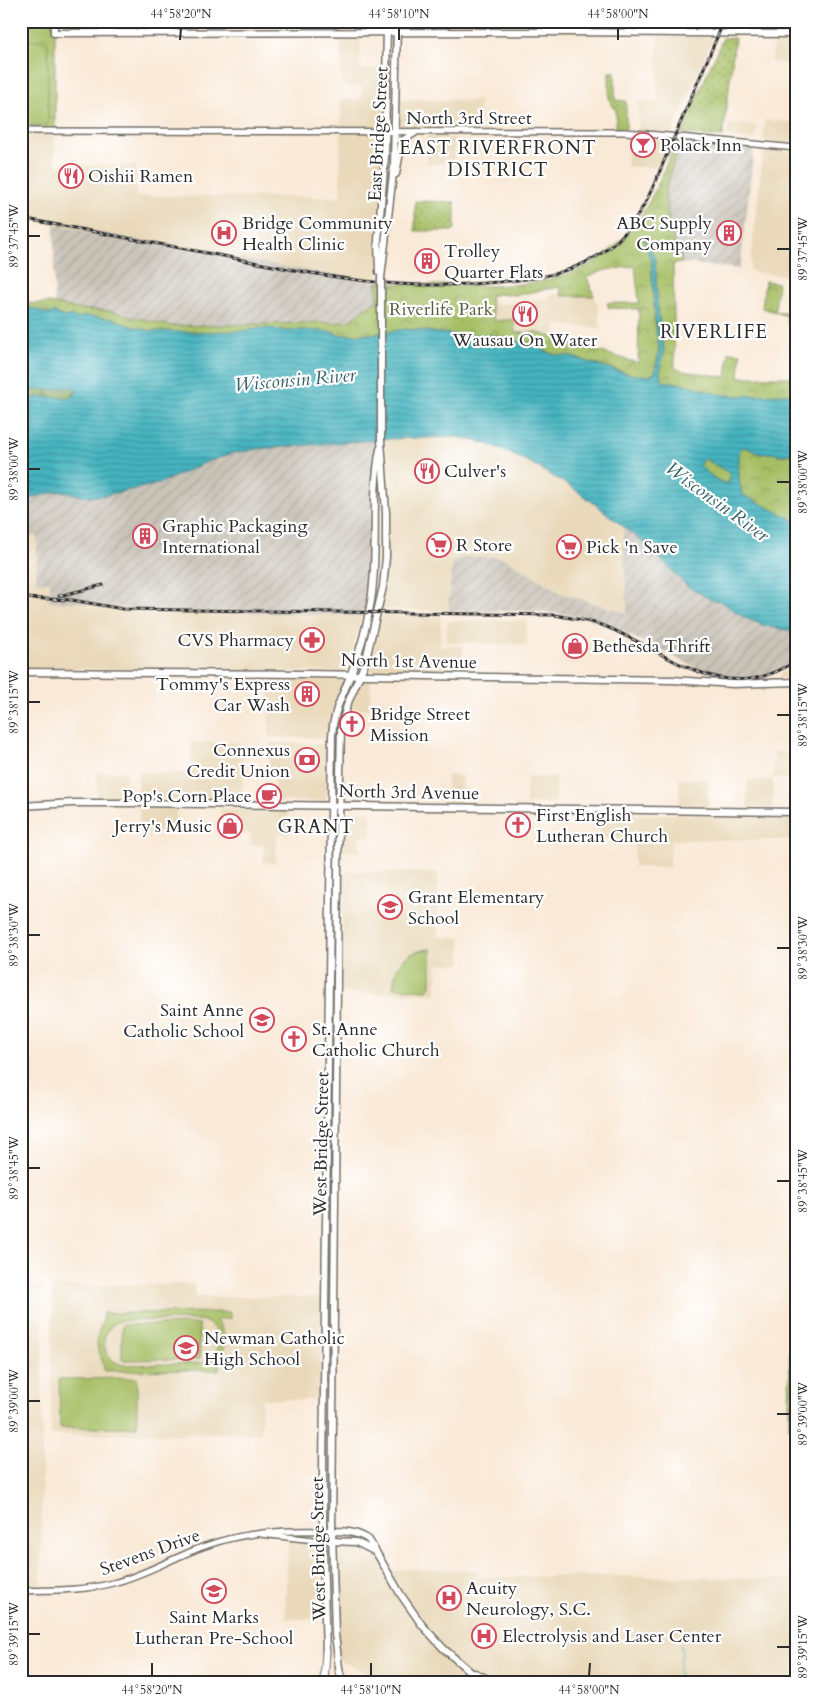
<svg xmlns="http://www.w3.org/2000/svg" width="817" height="1703" font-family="Cardo,serif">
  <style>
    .built { fill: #e9d9ba }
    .industrial { fill: url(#industrial-furrows) }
    .forest { fill: url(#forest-firs); stroke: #586842 }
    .park { fill: url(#park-crowns); stroke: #687447; fill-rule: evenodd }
    .garden { fill: url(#garden-dots); stroke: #687447 }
    .pitch { fill: #a6be63; stroke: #687447; fill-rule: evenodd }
    .water { fill: url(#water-rules); stroke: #387075; fill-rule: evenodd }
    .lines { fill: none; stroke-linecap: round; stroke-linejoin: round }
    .stream { stroke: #45b4bf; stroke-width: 1 }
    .minor-casing { stroke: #736e67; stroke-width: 8 }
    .major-casing { stroke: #736e67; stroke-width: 9 }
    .highway-casing { stroke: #736e67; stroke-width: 9 }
    .minor { stroke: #fff; stroke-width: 5 }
    .major { stroke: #fff; stroke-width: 6 }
    .highway { stroke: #fff; stroke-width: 7 }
    .rail-casing { stroke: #2b2b2b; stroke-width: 3 }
    .rail { stroke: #fff; stroke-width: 1; stroke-dasharray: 4; stroke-linecap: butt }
    .major-bridge-casing { stroke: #736e67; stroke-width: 9; stroke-linecap: butt }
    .major-bridge { stroke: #fff; stroke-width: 6 }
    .ticks { fill: none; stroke: #2b2b2b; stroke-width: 2 }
    .labels { text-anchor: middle; stroke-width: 4.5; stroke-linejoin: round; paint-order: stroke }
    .street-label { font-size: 18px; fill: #2b2b2b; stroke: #fff }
    .poi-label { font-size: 18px; fill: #2b2b2b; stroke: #fff; text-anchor: start }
    .park-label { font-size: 18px; fill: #565e3f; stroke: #fff }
    .neighbourhood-label { font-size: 19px; letter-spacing: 1px; fill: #2b2b2b; stroke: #fff }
    .water-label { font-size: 19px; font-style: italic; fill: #356266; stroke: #fff }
    .neatline { fill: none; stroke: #2b2b2b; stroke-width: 2 }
    .ticks-label { font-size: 12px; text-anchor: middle; fill: #2b2b2b }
  </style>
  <defs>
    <pattern id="industrial-furrows" width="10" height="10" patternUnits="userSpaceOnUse" patternTransform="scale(1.25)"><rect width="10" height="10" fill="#c9c3b8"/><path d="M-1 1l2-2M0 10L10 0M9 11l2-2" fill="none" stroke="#ada89e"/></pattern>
    <pattern id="forest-firs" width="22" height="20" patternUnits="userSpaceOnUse" patternTransform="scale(1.25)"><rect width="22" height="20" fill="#84a559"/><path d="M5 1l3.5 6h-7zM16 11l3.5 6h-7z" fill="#6c874a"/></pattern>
    <pattern id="park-crowns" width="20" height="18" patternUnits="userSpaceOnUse" patternTransform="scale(1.25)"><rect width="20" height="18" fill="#a6be63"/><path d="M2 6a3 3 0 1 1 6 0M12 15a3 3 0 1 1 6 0" fill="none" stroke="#879b52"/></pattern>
    <pattern id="garden-dots" width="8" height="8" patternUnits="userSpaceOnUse" patternTransform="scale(1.25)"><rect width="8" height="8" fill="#a6be63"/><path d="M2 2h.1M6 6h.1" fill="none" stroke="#879b52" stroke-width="1.8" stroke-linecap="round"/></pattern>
    <pattern id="water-rules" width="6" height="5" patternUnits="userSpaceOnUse" patternTransform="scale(1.25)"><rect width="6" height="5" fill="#45b4bf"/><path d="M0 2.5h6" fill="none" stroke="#3a939b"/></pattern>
  </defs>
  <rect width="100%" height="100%" fill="#fff"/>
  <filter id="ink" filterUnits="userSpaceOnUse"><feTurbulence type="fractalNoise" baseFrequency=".02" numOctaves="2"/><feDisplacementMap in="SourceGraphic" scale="10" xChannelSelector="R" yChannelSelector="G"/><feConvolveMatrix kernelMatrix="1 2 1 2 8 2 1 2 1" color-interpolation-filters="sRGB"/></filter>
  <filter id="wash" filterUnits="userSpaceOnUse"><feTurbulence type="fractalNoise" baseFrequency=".0096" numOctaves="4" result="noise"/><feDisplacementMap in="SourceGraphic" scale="20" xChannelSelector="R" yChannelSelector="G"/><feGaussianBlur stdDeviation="1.12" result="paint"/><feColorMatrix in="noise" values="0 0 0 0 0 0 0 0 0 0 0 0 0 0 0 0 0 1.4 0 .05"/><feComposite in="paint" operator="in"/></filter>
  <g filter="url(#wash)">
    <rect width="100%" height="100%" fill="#f9e9d7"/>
    <!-- built -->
    <g class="built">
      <polygon points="400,21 493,21 493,25 491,28 403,28 400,27"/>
      <polygon points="341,32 361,32 360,69 387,69 383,198 377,282 286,267 21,218 21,131 55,131 55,165 136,165 136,196 340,197 341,99 361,99 362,87 341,86"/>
      <polygon points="658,36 713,37 672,133 638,130 639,102 657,102"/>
      <polygon points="796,38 796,65 771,62 774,39"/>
      <polygon points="398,99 479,101 479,129 402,127 398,125"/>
      <polygon points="765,120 794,122 792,144 764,141 763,138"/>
      <polygon points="728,123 757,126 755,138 752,140 727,137"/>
      <polygon points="427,135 455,137 457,142 454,143 454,164 427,164"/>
      <polygon points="627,136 670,138 657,168 627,166"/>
      <polygon points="763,149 796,152 796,277 754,272 750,270"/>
      <polygon points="561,293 562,296 594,296 598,307 601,328 556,325 555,338 535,332 515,334 494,321 491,303 495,302 496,305 549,299 549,296"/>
      <polygon points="438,437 458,437 472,439 488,444 529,462 571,487 623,526 627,614 561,593 506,559 500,557 460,557 452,564 448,611 379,609 383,587 384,460 387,439"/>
      <polygon points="21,536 37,536 36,581 50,582 50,602 75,602 131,609 362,616 348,665 345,671 342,672 21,668"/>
      <polygon points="380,616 441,616 440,646 463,646 462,674 375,672 371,670 368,662"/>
      <polygon points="485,620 526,620 527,645 447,642 447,625 450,621"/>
      <polygon points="796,663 796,679 780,678 780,674"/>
      <polygon points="270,679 342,680 343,684 334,705 326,737 323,738 269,737"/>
      <polygon points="363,681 371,681 370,709 348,709 360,682"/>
      <polygon points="191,742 235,743 243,745 243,798 138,800 138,772 191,773"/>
      <polygon points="269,743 322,744 326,745 328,750 326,801 274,801 275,774 268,773"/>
      <polygon points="774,751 790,752 790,778 773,778"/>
      <polygon points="97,772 126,772 125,800 97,799"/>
      <polygon points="447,775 462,776 462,804 448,803"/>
      <polygon points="527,777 556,777 556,799 554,803 526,804"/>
      <polygon points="679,779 708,780 708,807 680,805"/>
      <polygon points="748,780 773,780 773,808 747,808"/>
      <polygon points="139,808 176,808 176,833 139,831"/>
      <polygon points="220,809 288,810 288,834 277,834 276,863 263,862 264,845 251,845 251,834 220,834"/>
      <polygon points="371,811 371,836 359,837 359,852 343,851 346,814 350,812"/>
      <polygon points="600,813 796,816 796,843 795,840 671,840 670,867 634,867 634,841 619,841 619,838 600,838"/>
      <polygon points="347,871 438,873 438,937 461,938 461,964 438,964 436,993 433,994 346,993 343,992 342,989 342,875"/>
      <polygon points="194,1284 195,1297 321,1297 320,1400 262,1399 261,1433 51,1435 52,1286"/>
      <polygon points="21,1286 43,1286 41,1582 36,1587 21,1587"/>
      <polygon points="332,1541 347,1541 376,1552 388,1572 409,1569 478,1570 478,1577 615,1576 796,1579 796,1682 402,1682 370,1674 337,1659"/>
      <polygon points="288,1542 315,1544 317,1547 319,1551 321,1619 285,1619"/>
    </g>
    <!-- industrial -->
    <g class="industrial">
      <polygon points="680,139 754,149 740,269 682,263 670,230 665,198 666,185"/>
      <polygon points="54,224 286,267 377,282 377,302 368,304 354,317 344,322 319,321 308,323 173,326 154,322 124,313 73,308 54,304"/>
      <polygon points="376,440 372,480 371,564 368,588 362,616 131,609 75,602 50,602 50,582 36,582 37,536 21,536 21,500 59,491 106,495 158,484 207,462 233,453 257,449"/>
      <polygon points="623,526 650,548 687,586 705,596 720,601 735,612 766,626 796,632 796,657 789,664 775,671 762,675 746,677 724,676 703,671 617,629 584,617 554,613 532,611 448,611 452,564 460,557 500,557 506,559 561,593 627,613"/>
    </g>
    <!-- forest -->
    <polygon class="forest" points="21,386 25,390 55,389 74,387 77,392 75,395 69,398 45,397 21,400"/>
    <!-- park -->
    <g class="park">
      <rect x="21" y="21" width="34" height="110"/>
      <polygon points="609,72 615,72 615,100 626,101 626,129 616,129 616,111 609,100"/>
      <path d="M677,139h3l-1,4 -14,50 5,37 12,31v2l-9,1 2,104 8,3 43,6 3,-25 12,1 -2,24h57v17c-24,-1 -47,4 -71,1 -21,-3 -41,-15 -62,-13l-3,-9 4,-24 -6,-37 -3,-53 -10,-21v7l6,15 4,60 4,29 -4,23 -6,4h-11l-69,-20 -14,-1 -86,-20 -30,-2 -15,-3 -18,-1 -32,5 -37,1 -2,-3 -32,-2 -14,1 -24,-3 -19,2 -2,1 -43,1 -49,-1 -25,-6 -12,-6 -29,-3 -10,2 -3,-2 -9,1 -4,-2 -22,-4 -17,-1v-6l28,-1 30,6 32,2 43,11 19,4 135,-3c11,-2 31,1 40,-2 11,-5 16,-18 29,-19v-20c24,2 48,3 72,3 72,3 142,1 188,-64 18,-24 28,-55 40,-82zM635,266l4,37h-32l2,5 30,1 -1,54 -103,-31 -20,1 -1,-14 -20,2 -4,-25 7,-2 18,1 44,-8 3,9h32l-7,-19 19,-7z"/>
      <polygon points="765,281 778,283 775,311 796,315 796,326 787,322 787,316 762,308"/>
      <path d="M744,447l17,7 11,-1 9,2 15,-1v67l-53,-26c-6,-12 -5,-32 -4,-45z"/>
      <path d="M705,459l23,13 2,4 -1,7c-11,1 -20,-10 -28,-16l-1,-4z"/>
      <polygon points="790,1337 796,1337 796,1430 790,1429 789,1427"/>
    </g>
    <!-- garden -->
    <g class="garden">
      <polygon points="723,38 735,38 723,137 681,133"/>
      <polygon points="415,201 455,202 455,229 452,231 415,231"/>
    </g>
    <!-- pitch -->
    <g class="pitch">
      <polygon points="21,40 43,40 48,45 48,125 21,125"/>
      <path d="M431,949v37l-4,4 -34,-2c2,-25 12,-37 38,-39z"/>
      <path d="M230,1312v7h-11l-2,2c17,25 2,27 2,49l-115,1c0,-13 -8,-18 -7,-31 0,-10 7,-14 6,-27zM201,1320c22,7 23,31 4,43l-82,2c-23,-5 -26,-36 -3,-44z"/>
      <polygon points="199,1324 200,1359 122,1360 122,1325"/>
      <polygon points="137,1378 137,1427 60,1428 59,1379"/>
    </g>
    <!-- water -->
    <path class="water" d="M645,238l10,21 3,53 6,37 -4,24 3,9c21,-2 41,10 62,13 24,2 47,-2 71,-1v60l-15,1 -9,-2 -11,1 -17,-7 -4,3c-2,11 -2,35 3,45l53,26v111l-30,-6 -21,-8 -25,-17 -9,-1 -24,-14 -37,-38 -55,-44 -24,-17 -42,-25 -41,-18 -30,-7 -71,2 -130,10 -24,4 -26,9 -49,22 -52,11 -17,2 -29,-6 -39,9v-100l24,-3 24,1 6,-3 2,-3 -3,-5 -19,2 -30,1 -4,-4v-76h3l1,-2 12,1 1,2 13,3 2,-2 11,5 5,-1 8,2 9,-2 29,3 12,6 25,6 49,1 43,-1 2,-1 19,-2 24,3 14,-1 32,2 2,3 37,-1 32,-5 50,6h38l32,8 29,12 14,1 58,18 22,2 6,-3 4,-24 -4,-29 -4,-60 -6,-15zM705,459l23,13 2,4 -1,7c-11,1 -20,-10 -28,-16l-1,-4z"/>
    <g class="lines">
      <!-- stream -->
      <polyline class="stream" points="680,1682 679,1670 682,1651 680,1644"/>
    </g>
  </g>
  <g filter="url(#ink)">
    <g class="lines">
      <defs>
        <g id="minor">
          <polyline points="21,131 626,132 796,148"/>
          <polyline points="260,1534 323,1541"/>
          <path d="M21,1591c30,-1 62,0 92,-8 32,-8 61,-26 92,-37 39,-14 77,-16 118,-15"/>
        </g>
        <g id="major">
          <polyline points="54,21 54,33 566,32 796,34"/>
          <polyline points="396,174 402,141 416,132"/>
          <polyline points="379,272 378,240 385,157 387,21"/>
          <polyline points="381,278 394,165 397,21"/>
          <polyline points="21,672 307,674 672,680 734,684 796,682"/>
          <polyline points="21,806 73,803 130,803 796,812"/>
          <path d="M323,1531c15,0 33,-1 46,9l32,55 21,30 22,24 38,33"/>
          <polyline points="330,1541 356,1542 376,1552"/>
          <path d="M326,1655l-3,-106v-80l9,-733c1,-27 12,-42 20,-65 9,-22 15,-47 19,-70 8,-50 -1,-102 9,-152"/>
          <polyline points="475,1673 494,1682"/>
          <polyline points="340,1676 335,1634 332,1531 338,867 341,728 347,705 365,663 383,587 386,557 386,513 381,440"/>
        </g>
        <g id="highway">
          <polyline points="339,1672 343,1682"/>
          <polyline points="324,1682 326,1651"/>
        </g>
      </defs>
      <!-- minor casing -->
      <use href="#minor" class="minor-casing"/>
      <!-- major casing -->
      <use href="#major" class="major-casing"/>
      <!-- highway casing -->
      <use href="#highway" class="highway-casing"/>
      <!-- minor -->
      <use href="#minor" class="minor"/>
      <!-- major -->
      <use href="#major" class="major"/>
      <!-- highway -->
      <use href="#highway" class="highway"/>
      <defs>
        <g id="rail">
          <path d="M21,218c62,12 124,23 186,35 64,12 127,27 192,31 28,2 57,1 86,-1 48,-3 95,-8 132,-42 28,-26 41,-67 56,-101 17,-40 34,-79 51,-119"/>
          <polyline points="59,596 103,585"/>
          <path d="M21,598l51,2 51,9 431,6c18,3 36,5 53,12 64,27 117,81 189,34"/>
        </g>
      </defs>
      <!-- rail casing -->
      <use href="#rail" class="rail-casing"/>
      <!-- rail -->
      <use href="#rail" class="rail"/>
      <defs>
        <polyline id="major-bridge" points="381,278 381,440"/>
      </defs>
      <!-- major-bridge casing -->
      <use href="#major-bridge" class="major-bridge-casing"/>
      <!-- major-bridge -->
      <use href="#major-bridge" class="major-bridge"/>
    </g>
  </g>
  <!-- ticks -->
  <path class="ticks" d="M180,40l1,-12M399,40v-12M618,40v-12M28,236h12M777,249h13M28,469h12M777,482h13M28,702h12M777,715h13M28,935h12M777,948h13M28,1168h12M777,1181h13M28,1401h12M777,1414h13M28,1634h12M777,1647h13M152,1676v-13M371,1676v-13M589,1676l1,-13"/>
  <!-- icons -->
  <defs>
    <symbol id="bar-ring" viewBox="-11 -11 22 22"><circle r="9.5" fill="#fff" stroke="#d1495b" stroke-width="1.5"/><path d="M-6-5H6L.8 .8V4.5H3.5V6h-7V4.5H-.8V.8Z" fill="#d1495b"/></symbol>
    <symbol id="restaurant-ring" viewBox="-11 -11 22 22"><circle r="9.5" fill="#fff" stroke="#d1495b" stroke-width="1.5"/><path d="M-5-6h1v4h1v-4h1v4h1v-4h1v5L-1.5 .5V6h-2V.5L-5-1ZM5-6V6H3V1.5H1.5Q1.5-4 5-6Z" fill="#d1495b"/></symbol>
    <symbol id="hospital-ring" viewBox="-11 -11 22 22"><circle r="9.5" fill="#fff" stroke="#d1495b" stroke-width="1.5"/><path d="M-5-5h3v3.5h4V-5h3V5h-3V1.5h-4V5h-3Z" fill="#d1495b"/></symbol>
    <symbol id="building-ring" viewBox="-11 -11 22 22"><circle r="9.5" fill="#fff" stroke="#d1495b" stroke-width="1.5"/><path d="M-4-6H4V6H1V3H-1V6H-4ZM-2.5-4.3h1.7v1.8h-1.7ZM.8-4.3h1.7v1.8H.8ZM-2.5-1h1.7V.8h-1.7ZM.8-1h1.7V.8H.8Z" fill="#d1495b"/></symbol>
    <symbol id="supermarket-ring" viewBox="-11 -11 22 22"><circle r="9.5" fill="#fff" stroke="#d1495b" stroke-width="1.5"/><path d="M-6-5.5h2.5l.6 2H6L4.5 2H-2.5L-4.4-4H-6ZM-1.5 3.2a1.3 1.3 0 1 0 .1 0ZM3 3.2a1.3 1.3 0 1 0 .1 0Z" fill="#d1495b"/></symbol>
    <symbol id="pharmacy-ring" viewBox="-11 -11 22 22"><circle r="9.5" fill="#fff" stroke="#d1495b" stroke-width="1.5"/><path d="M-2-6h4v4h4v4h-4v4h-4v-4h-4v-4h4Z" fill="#d1495b"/></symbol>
    <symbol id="shop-ring" viewBox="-11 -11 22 22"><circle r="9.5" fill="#fff" stroke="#d1495b" stroke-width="1.5"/><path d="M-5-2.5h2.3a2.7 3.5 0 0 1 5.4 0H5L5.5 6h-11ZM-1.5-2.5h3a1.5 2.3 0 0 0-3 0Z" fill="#d1495b"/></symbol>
    <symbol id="church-ring" viewBox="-11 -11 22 22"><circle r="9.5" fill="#fff" stroke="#d1495b" stroke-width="1.5"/><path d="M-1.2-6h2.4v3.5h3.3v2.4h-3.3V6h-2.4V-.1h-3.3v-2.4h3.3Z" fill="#d1495b"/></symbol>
    <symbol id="bank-ring" viewBox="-11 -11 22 22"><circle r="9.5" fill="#fff" stroke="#d1495b" stroke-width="1.5"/><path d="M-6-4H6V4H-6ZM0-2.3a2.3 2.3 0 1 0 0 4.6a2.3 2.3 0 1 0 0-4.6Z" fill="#d1495b"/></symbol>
    <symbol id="cafe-ring" viewBox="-11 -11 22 22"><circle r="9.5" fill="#fff" stroke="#d1495b" stroke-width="1.5"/><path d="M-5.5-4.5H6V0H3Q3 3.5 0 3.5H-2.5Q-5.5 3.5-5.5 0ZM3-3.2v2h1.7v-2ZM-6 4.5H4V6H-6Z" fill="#d1495b"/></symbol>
    <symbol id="school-ring" viewBox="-11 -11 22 22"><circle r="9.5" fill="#fff" stroke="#d1495b" stroke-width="1.5"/><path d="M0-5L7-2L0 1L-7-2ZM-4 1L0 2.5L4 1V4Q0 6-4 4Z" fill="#d1495b"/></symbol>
  </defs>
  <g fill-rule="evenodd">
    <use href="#bar-ring" x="629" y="131" width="28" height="28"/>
    <use href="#restaurant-ring" x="57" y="162" width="28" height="28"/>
    <use href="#hospital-ring" x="210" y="219" width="28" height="28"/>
    <use href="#building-ring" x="715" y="219" width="28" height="28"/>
    <use href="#building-ring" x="413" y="247" width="28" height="28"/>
    <use href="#restaurant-ring" x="511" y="300" width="28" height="28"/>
    <use href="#restaurant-ring" x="413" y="457" width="28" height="28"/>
    <use href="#building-ring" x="131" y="522" width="28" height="28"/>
    <use href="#supermarket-ring" x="425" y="531" width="28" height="28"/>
    <use href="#supermarket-ring" x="555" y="533" width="28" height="28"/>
    <use href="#pharmacy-ring" x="298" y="626" width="28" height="28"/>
    <use href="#shop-ring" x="561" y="632" width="28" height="28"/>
    <use href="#building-ring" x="293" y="680" width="28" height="28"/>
    <use href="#church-ring" x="338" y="710" width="28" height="28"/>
    <use href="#bank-ring" x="293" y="746" width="28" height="28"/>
    <use href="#cafe-ring" x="255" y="782" width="28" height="28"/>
    <use href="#church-ring" x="504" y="811" width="28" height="28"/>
    <use href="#shop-ring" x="216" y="812" width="28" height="28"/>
    <use href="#school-ring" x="376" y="893" width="28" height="28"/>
    <use href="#school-ring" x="248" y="1006" width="28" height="28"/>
    <use href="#church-ring" x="280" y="1025" width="28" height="28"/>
    <use href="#school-ring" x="172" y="1334" width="28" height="28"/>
    <use href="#school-ring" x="200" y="1577" width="28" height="28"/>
    <use href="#hospital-ring" x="435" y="1584" width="28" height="28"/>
    <use href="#hospital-ring" x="470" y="1622" width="28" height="28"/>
  </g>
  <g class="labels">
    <!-- street labels -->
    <g class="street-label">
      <text x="469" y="124">North 3rd Street</text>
      <text transform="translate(378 134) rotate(-87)" y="6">East Bridge Street</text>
      <text transform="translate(409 661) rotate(1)" y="6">North 1st Avenue</text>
      <text transform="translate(409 792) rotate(1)" y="6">North 3rd Avenue</text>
      <text transform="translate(321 1144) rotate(-89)" y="6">West Bridge Street</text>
      <text transform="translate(318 1549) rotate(-91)" y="6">West Bridge Street</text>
      <text transform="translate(150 1552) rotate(-20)" y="6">Stevens Drive</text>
    </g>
    <!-- poi labels -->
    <g class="poi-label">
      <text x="660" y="151">Polack Inn</text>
      <text x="88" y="182">Oishii Ramen</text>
      <text x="242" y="229">Bridge Community<tspan x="242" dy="21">Health Clinic</tspan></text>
      <text x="712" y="229" text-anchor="end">ABC Supply<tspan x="712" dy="21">Company</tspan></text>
      <text x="444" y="257">Trolley<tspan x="444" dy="21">Quarter Flats</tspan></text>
      <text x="525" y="346" text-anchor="middle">Wausau On Water</text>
      <text x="444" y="477">Culver's</text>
      <text x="162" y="532">Graphic Packaging<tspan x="162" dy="21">International</tspan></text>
      <text x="456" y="551">R Store</text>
      <text x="586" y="553">Pick 'n Save</text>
      <text x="294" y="646" text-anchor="end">CVS Pharmacy</text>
      <text x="592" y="652">Bethesda Thrift</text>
      <text x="290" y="690" text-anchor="end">Tommy's Express<tspan x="290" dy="21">Car Wash</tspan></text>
      <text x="370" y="720">Bridge Street<tspan x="370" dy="21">Mission</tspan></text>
      <text x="290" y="756" text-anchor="end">Connexus<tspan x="290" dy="21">Credit Union</tspan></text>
      <text x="252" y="802" text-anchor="end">Pop's Corn Place</text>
      <text x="536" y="821">First English<tspan x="536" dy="21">Lutheran Church</tspan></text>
      <text x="212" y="832" text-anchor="end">Jerry's Music</text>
      <text x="408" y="903">Grant Elementary<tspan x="408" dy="21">School</tspan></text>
      <text x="244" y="1016" text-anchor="end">Saint Anne<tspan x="244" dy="21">Catholic School</tspan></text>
      <text x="312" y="1035">St. Anne<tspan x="312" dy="21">Catholic Church</tspan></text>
      <text x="204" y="1344">Newman Catholic<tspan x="204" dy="21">High School</tspan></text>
      <text x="466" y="1594">Acuity<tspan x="466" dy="21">Neurology, S.C.</tspan></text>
      <text x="214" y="1623" text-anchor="middle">Saint Marks<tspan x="214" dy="21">Lutheran Pre-School</tspan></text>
      <text x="502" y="1642">Electrolysis and Laser Center</text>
    </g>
    <!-- park labels -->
    <g class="park-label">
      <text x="441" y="315">Riverlife Park</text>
    </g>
    <!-- neighbourhood labels -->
    <g class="neighbourhood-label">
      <text x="498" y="154">EAST RIVERFRONT<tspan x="498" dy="22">DISTRICT</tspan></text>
      <text x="714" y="338">RIVERLIFE</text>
      <text x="316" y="833">GRANT</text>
    </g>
    <!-- water labels -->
    <g class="water-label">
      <text transform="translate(295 379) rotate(-5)" y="7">Wisconsin River</text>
      <text transform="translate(718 501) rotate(36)" y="7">Wisconsin River</text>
    </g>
  </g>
  <!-- margin -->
  <rect width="817" height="1703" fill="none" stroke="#fff" stroke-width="55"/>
  <rect x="28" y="28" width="762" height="1648" class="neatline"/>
  <g class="ticks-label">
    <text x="181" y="18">44°58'20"N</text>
    <text x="399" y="18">44°58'10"N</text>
    <text x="618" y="18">44°58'00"N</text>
    <text transform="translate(14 236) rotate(-90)" y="4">89°37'45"W</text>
    <text transform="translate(803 249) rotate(-90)" y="4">89°37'45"W</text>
    <text transform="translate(14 469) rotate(-90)" y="4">89°38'00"W</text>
    <text transform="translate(803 482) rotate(-90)" y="4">89°38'00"W</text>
    <text transform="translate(14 702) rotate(-90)" y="4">89°38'15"W</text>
    <text transform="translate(803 715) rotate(-90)" y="4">89°38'15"W</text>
    <text transform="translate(14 935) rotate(-90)" y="4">89°38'30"W</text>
    <text transform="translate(803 948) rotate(-90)" y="4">89°38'30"W</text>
    <text transform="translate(14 1168) rotate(-90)" y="4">89°38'45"W</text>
    <text transform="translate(803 1181) rotate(-90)" y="4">89°38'45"W</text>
    <text transform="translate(14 1401) rotate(-90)" y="4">89°39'00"W</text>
    <text transform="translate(803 1414) rotate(-90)" y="4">89°39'00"W</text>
    <text transform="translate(14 1634) rotate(-90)" y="4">89°39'15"W</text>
    <text transform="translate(803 1647) rotate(-90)" y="4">89°39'15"W</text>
    <text x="152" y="1694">44°58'20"N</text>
    <text x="371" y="1694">44°58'10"N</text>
    <text x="589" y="1694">44°58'00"N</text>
  </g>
</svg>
